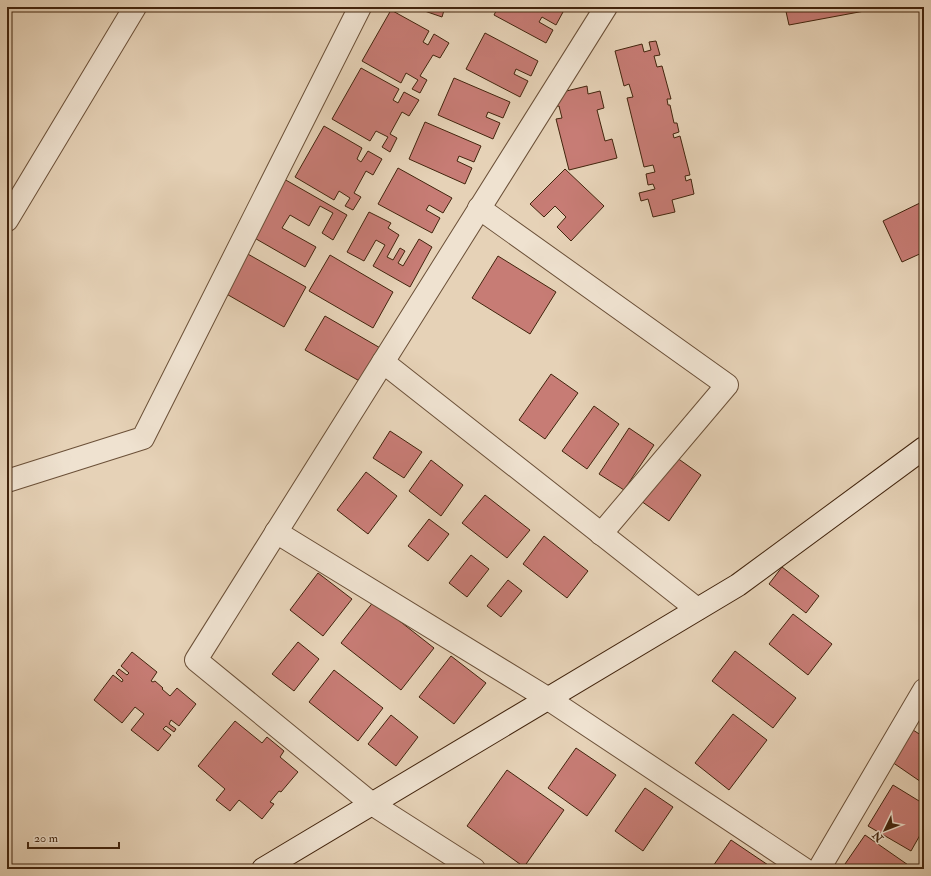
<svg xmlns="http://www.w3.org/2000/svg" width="931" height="876" font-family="'IM FELL Double Pica',serif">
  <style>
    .building { fill: #c77c75; stroke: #42240d }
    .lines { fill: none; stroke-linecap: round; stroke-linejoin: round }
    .street-casing { stroke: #6b5038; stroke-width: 24 }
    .secondary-casing { stroke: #42240d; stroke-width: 24 }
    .street { stroke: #efe2d0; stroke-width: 22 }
    .secondary { stroke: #efe2d0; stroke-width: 22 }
  </style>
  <rect width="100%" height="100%" fill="#e6d2b7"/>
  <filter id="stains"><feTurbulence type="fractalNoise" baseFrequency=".005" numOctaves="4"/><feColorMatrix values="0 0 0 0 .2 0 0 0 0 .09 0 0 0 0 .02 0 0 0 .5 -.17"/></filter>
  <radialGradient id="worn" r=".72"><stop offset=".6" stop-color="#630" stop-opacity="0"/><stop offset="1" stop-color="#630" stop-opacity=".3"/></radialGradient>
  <!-- building -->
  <g class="building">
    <polygon points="413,7 445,7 442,17"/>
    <polygon points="498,7 555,7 563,12 556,25 542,17 539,22 553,30 546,43 494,15"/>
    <polygon points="785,7 886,7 789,25"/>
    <polygon points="391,10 429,31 423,42 428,45 434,34 449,43 440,58 433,55 420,76 427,80 420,93 412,89 418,80 406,73 401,83 362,61"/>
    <polygon points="485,33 538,61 531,76 516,69 514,74 528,81 520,97 466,69"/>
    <polygon points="656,41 660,55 654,56 657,67 662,66 671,99 667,99 668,105 670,105 674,123 677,123 679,132 673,134 674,138 680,136 690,175 685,176 686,181 691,179 694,194 672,200 675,212 653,217 648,199 641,201 639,193 655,189 653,184 648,185 646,174 655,172 653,165 644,167 627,98 633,97 629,84 624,86 615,51 642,44 644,52 651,50 649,42"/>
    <polygon points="361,68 399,89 393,100 398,103 404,92 419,100 409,116 402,112 390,134 397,138 390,152 382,147 388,137 376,131 370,141 332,119"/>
    <polygon points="454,78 510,102 503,118 488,112 486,117 500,123 493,139 438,115"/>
    <polygon points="587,86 588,94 600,91 604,108 597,110 605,141 612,139 617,158 569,170 556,119 562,118 559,106 553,107 550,95"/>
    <polygon points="425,122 481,146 474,162 459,156 457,161 472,168 465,184 409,159"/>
    <polygon points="324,126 362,148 357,159 361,162 368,151 382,159 373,175 366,171 354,193 361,197 353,210 345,206 350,198 339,191 334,200 295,177"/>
    <polygon points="398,168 452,198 443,213 429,205 426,210 440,218 432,233 378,204"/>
    <polygon points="565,169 604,206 571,241 557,227 566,217 555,206 544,217 530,204"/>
    <polygon points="284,179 347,215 333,240 322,233 333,213 320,206 309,226 290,215 282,228 316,247 305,267 251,236"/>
    <polygon points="924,201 924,252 902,262 883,221"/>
    <polygon points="369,212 391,223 388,228 399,235 387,257 393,260 400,248 405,251 398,263 403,266 419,239 432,247 410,287 373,266 385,245 376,240 364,261 347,252"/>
    <polygon points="246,253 306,287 284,327 223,292"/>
    <polygon points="330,255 393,292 373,328 309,291"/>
    <polygon points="498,256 556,292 530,334 472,298"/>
    <polygon points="325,316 382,349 363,383 305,350"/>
    <polygon points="551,374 578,393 545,439 519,420"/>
    <polygon points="594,406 619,424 587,469 562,451"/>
    <polygon points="629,428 654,445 624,490 599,474"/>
    <polygon points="390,431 422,452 404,478 373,458"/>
    <polygon points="673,455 701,475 669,521 641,501"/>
    <polygon points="431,460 463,485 441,516 409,491"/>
    <polygon points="366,472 397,496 368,534 337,510"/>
    <polygon points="485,495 530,530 507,558 462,523"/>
    <polygon points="429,519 449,534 428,561 408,546"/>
    <polygon points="544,536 588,571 567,598 523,564"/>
    <polygon points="471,555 489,569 467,597 449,583"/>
    <polygon points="782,567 819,596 806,613 769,584"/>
    <polygon points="318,573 352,599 323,636 290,610"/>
    <polygon points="508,580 522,591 501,617 487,606"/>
    <polygon points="374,601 434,648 401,690 341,643"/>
    <polygon points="793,614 832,644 808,675 769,644"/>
    <polygon points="298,642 319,659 294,691 272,674"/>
    <polygon points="735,651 796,698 773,728 712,681"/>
    <polygon points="132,652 157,672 151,681 153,682 155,681 163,688 162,689 170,696 177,688 196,704 179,726 171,720 169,724 176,729 174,732 166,726 163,729 171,735 158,751 131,730 144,714 135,707 122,723 94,700 113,675 122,682 123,680 116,673 119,669 127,675 129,673 121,666"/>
    <polygon points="451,656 486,683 454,724 419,697"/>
    <polygon points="334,670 383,708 358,741 309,702"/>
    <polygon points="733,714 767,740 729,790 695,763"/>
    <polygon points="391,715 418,737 396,766 368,744"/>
    <polygon points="235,721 262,743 267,737 284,751 280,757 298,772 281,792 279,791 270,802 274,804 262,819 239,800 230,811 216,800 225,789 198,766"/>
    <polygon points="913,730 924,737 924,784 892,762"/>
    <polygon points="576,748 616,775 587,816 548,788"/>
    <polygon points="507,770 564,810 524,867 467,826"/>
    <polygon points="893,785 924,804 924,828 911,851 868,826"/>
    <polygon points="645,788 673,807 643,851 615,831"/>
    <polygon points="865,835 911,867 910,869 853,869 845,864"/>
    <polygon points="731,840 774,869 711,869"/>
  </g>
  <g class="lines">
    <defs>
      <g id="street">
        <polyline points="479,208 727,385 601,534"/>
        <polyline points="7,220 135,7"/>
        <polyline points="383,362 697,609"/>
        <polyline points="7,481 143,438 360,7"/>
        <polyline points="276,532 547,698 804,869"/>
        <polyline points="474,869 372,804 196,660 606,7"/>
        <polyline points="819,869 924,690"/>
      </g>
      <polyline id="secondary" points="263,869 738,585 924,448"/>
    </defs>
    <!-- street casing -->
    <use href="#street" class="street-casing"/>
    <!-- secondary casing -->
    <use href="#secondary" class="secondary-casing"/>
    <!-- street -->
    <use href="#street" class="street"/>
    <!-- secondary -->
    <use href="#secondary" class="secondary"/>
  </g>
  <!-- margin -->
  <rect width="931" height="876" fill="none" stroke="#e6d2b7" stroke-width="24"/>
  <rect x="8" y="8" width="915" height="860" fill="none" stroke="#42240d" stroke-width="2"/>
  <rect x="12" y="12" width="907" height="852" fill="none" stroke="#42240d"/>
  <!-- north arrow -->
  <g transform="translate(885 830) rotate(227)" stroke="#efe2d0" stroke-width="3" paint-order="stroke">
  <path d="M0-3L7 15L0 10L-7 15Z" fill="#42240d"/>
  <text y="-6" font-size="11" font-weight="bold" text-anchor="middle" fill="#42240d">N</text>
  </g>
  <!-- scale -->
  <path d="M28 842v6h91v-6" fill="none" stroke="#42240d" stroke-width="2"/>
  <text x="34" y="842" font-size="12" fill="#42240d" stroke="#efe2d0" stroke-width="3" paint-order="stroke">20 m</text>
  <rect width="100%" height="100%" filter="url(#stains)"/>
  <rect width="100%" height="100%" fill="url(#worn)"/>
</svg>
